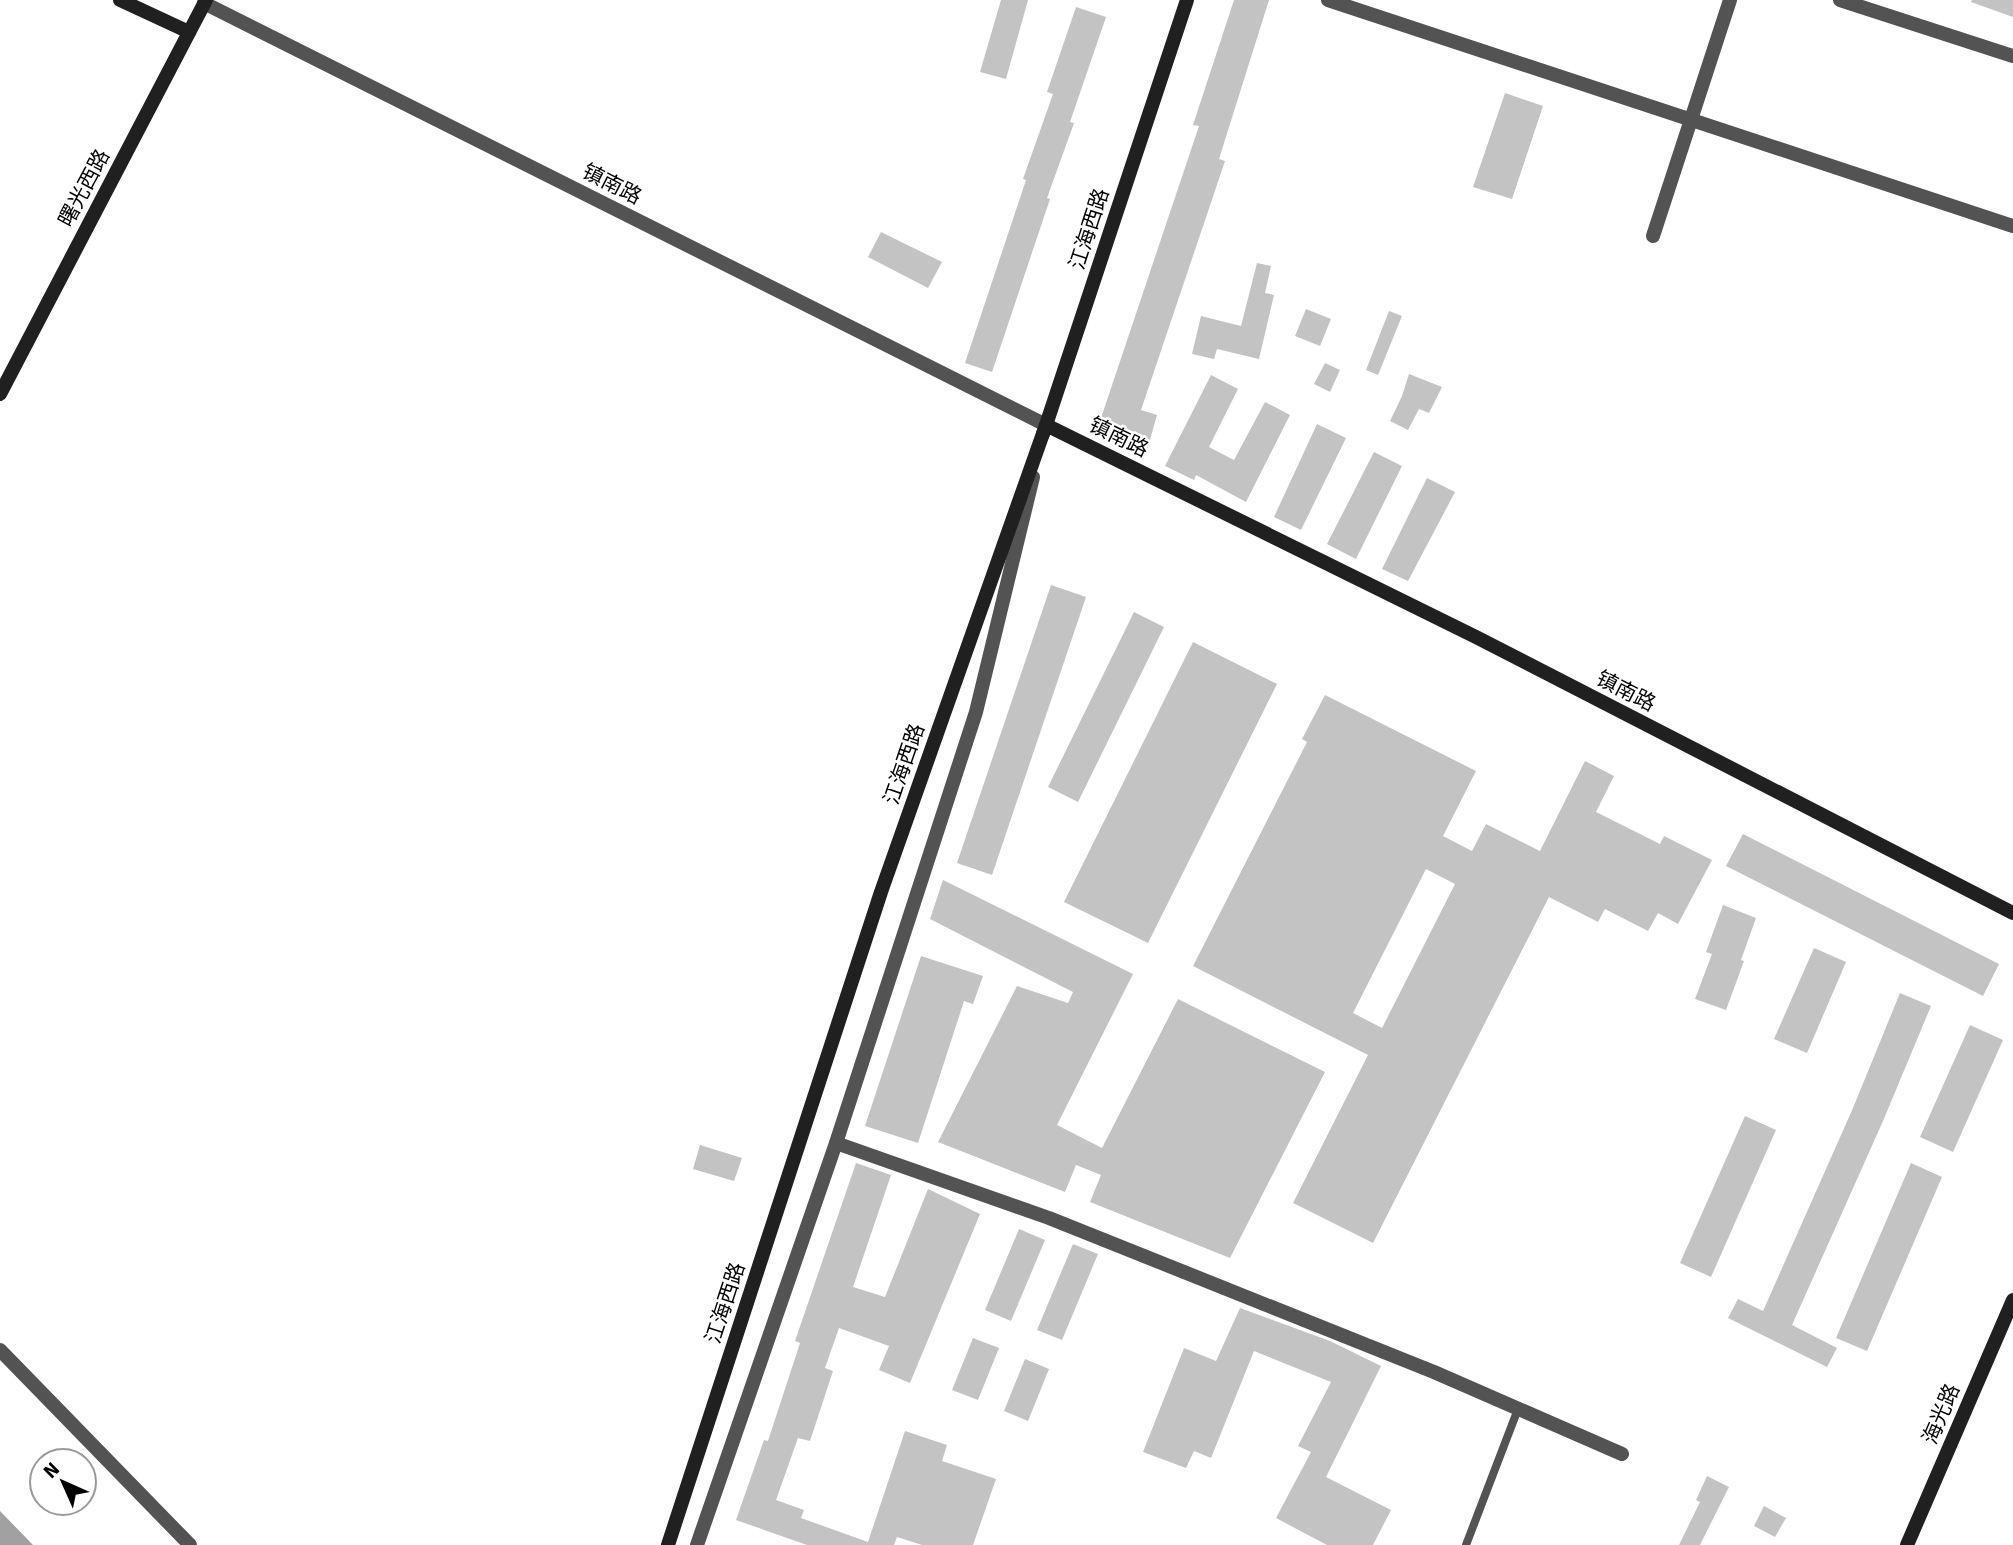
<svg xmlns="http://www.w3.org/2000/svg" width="2013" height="1545" font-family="Signika,'Noto Sans SC',sans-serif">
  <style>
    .water { fill: #a1a1a1 }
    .building { fill: #c3c3c3; fill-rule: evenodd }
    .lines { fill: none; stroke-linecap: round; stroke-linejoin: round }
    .lane { stroke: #535353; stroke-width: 8 }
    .street { stroke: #535353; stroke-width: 14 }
    .secondary { stroke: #202020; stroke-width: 14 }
    .labels { text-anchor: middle; stroke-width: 5; stroke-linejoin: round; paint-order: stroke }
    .street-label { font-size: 21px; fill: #000; stroke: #fff }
  </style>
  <rect width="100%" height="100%" fill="#fff"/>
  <!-- water -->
  <polygon class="water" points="0,1511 33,1545 0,1545"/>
  <!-- building -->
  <g class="building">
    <polygon points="1001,0 1028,0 1006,79 980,72"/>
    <polygon points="1234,0 1269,0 1219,159 1225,161 1141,410 1157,415 1146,454 1130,449 1100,421 1199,126 1193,125"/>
    <polygon points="1972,0 2013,0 2013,17 1971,2"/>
    <polygon points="1076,7 1106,17 1070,122 1074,123 1047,198 1050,199 992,372 965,363 1026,180 1023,179 1053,94 1047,92"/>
    <polygon points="1505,93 1543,106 1512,199 1473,187"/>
    <polygon points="881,232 942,262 928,288 868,257"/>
    <polygon points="1257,263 1271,266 1265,293 1274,295 1259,359 1217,349 1214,359 1192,354 1201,316 1241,326"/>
    <polygon points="1306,309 1331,319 1320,346 1295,336"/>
    <polygon points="1389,311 1402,316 1378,375 1366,370"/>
    <polygon points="1325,363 1340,370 1330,392 1314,384"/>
    <polygon points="1409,374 1442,387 1429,413 1419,409 1408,430 1390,421 1402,396"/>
    <polygon points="1211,375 1238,389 1209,447 1234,460 1265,402 1290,415 1246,502 1196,475 1194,480 1165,466"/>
    <polygon points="1317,424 1346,438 1301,530 1274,517"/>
    <polygon points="1374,452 1402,466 1356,559 1327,544"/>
    <polygon points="1427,478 1455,492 1408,581 1382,569"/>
    <polygon points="1051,585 1086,597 992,875 957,863"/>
    <polygon points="1134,612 1164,627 1078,802 1048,787"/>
    <polygon points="1193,642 1277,684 1148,943 1064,902"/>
    <path d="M1325,695l151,76 -33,65 29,15 14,-27 54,27 45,-90 29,15 -18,36 64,32 4,-8 48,24 -34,64 -20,-11 -10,18 -43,-22 -7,13 -49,-25 -176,346 -80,-40 75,-148 -175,-89 114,-224 -5,-3zM1426,869l29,15 -73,144 -29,-15z"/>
    <polygon points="1743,834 1999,964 1983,996 1726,866"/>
    <polygon points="943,880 1133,974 1057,1125 1102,1148 1178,999 1325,1072 1230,1258 1090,1202 1101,1175 1076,1165 1065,1192 938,1142 1017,986 1068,1003 1073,992 930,919"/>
    <polygon points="1723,905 1756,918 1741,960 1744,961 1726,1010 1695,999 1712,954 1706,952"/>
    <polygon points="1814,948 1846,962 1807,1053 1774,1039"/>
    <polygon points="921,956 983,976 973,1004 964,1001 918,1143 865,1126"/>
    <polygon points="1900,993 1931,1006 1883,1121 1792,1325 1837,1348 1827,1367 1728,1318 1738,1299 1763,1311 1853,1108"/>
    <polygon points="1970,1025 2003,1040 1953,1152 1920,1137"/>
    <polygon points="1745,1116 1776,1130 1711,1277 1680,1263"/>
    <polygon points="700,1145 742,1158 734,1181 693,1169"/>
    <polygon points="856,1163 891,1175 853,1287 885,1297 928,1189 980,1214 910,1383 879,1370 889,1346 839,1328 825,1368 833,1371 810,1441 798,1438 776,1500 804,1510 801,1518 868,1542 905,1431 947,1445 942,1461 996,1479 973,1545 922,1545 897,1537 894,1545 807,1545 736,1520 764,1440 768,1441 800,1343 795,1341"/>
    <polygon points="1911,1163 1942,1177 1867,1351 1836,1338"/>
    <polygon points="1019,1229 1045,1240 1011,1321 985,1310"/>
    <polygon points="1073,1244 1098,1254 1062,1340 1037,1330"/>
    <polygon points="1240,1308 1330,1341 1381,1366 1326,1477 1391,1510 1373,1545 1327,1545 1276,1518 1311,1452 1298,1446 1331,1382 1254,1351 1211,1458 1194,1451 1186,1468 1143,1452 1184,1348 1216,1361"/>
    <polygon points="973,1338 999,1348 978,1400 952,1390"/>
    <polygon points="1025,1359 1049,1369 1028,1421 1004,1411"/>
    <polygon points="1707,1476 1729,1487 1700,1545 1679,1545 1700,1502 1696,1500"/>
    <polygon points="1764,1506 1786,1518 1775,1537 1754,1526"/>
  </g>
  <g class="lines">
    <!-- lane -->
    <polyline class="lane" points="1466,1545 1518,1409"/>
    <!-- street -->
    <g class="street">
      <polyline points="1328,0 2013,226"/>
      <polyline points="1840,0 2013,56"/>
      <polyline points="204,3 1046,425 1043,434"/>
      <polyline points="1653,236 1730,0"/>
      <polyline points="836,1143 1049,1218 1434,1372 1622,1454"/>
      <polyline points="0,1350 190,1545"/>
      <polyline points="697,1545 836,1143 976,712 1033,477"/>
    </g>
    <!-- secondary -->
    <g class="secondary">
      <polyline points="120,0 189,32"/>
      <polyline points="0,394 206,0"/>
      <polyline points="1046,425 1476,637 2013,913"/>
      <polyline points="668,1545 881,892 1046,425 1187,0"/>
      <polyline points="1907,1545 2013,1300"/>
    </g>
  </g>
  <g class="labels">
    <!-- street labels -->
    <g class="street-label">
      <text transform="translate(612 184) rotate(27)" y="7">镇南路</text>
      <text transform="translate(84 188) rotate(-62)" y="7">曙光西路</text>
      <text transform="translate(1089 229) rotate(-72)" y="7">江海西路</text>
      <text transform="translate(1119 437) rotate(26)" y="7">镇南路</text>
      <text transform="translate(1626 691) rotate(27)" y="7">镇南路</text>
      <text transform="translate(904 764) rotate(-71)" y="7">江海西路</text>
      <text transform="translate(725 1303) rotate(-72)" y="7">江海西路</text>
      <text transform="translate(1941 1414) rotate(-67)" y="7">海光路</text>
    </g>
  </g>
  <!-- north arrow -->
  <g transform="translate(63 1482) rotate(315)"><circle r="33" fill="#ffffff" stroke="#999999" stroke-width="2"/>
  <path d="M0-5L12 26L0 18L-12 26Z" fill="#000000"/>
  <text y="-10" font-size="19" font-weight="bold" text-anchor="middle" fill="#000000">N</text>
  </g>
</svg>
